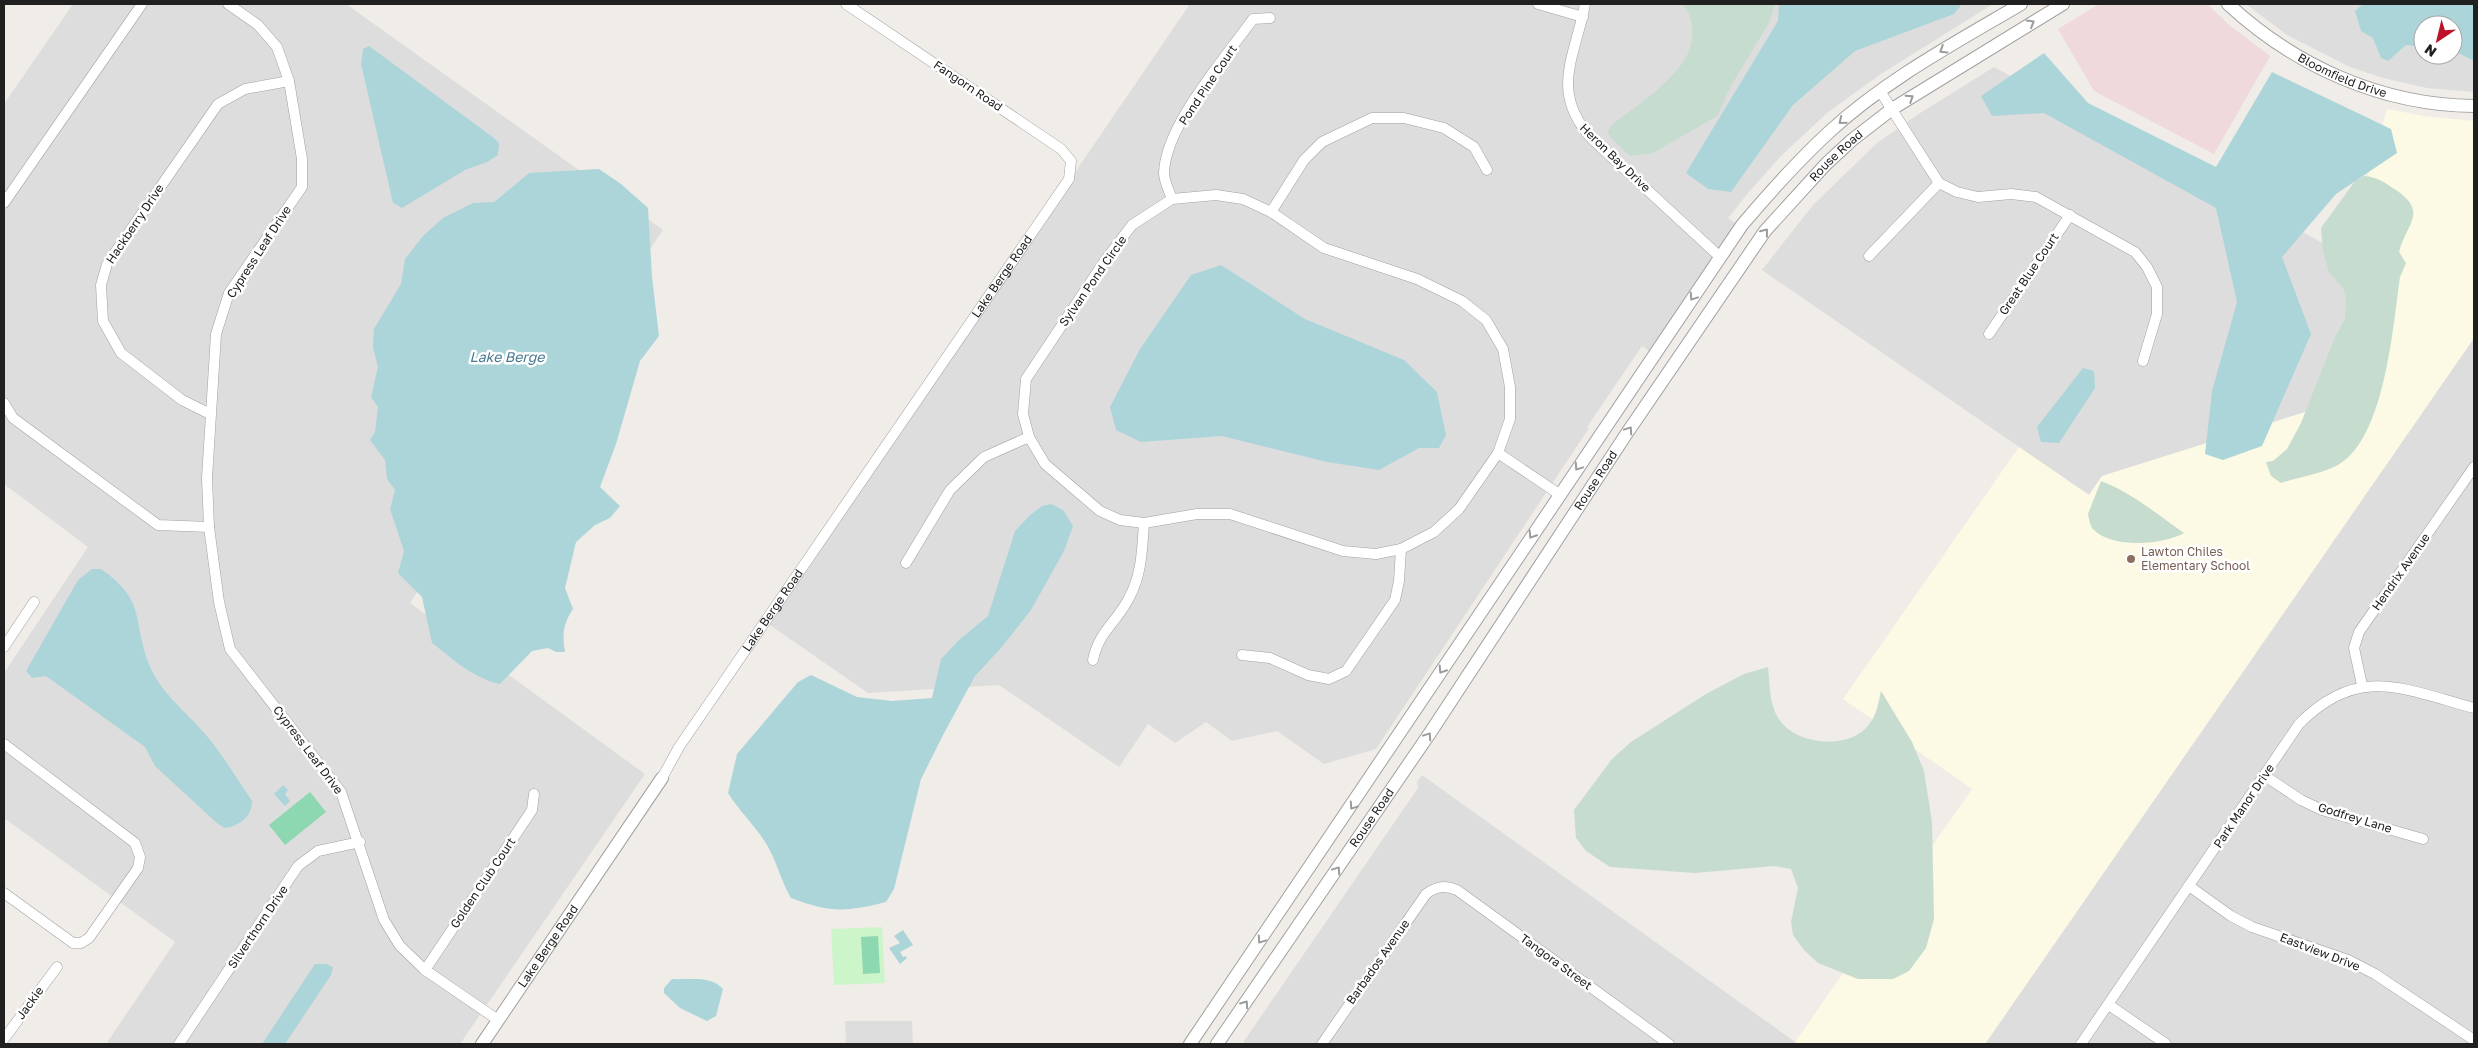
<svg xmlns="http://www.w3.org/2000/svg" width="2478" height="1048" font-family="'Golos Text',sans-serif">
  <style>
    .residential { fill: #dedddd; fill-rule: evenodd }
    .commercial { fill: #efd9db }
    .education { fill: #fcf9e4 }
    .wetland { fill: #c6dccf }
    .park { fill: #ccf5c9 }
    .pitch { fill: #8dd7b1 }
    .water { fill: #acd5d9 }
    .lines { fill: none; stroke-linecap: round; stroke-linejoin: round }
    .minor-casing { stroke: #a1a1a1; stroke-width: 11 }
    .tertiary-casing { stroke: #a1a1a1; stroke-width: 14 }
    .minor { stroke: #fff; stroke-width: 10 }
    .tertiary { stroke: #fff; stroke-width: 12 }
    .oneway { stroke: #9b9b9b }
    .education-dot { fill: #8d6e63; stroke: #fff; stroke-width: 2 }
    .labels { text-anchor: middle; stroke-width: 5; stroke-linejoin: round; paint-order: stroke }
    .street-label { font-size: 12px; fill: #202020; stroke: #fff }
    .education-label { font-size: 12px; fill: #785e54; stroke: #fff; text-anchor: start }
    .water-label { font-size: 14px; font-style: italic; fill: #4a7891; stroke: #fff }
  </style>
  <rect width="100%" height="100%" fill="#f0ece8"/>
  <!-- residential -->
  <g class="residential">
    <polygon points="73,4 346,4 663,230 410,603 645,774 460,1044 106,1044 175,942 4,818 4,673 88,547 4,484 4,104"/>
    <polygon points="1190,4 1993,4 1881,74 1827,113 1782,155 1749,192 1728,218 1738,225 1668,328 1649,351 1642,346 1587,427 1589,428 1376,749 1324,764 1277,731 1232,741 1206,722 1175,743 1148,724 1119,767 999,685 868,693 767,623"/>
    <path d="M2246,4h228v88l-47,-4 -44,-10 -33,-11 -63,-32zM2423,25h30v30h-30z"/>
    <polygon points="1994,67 2336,250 2366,275 2315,409 2102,476 2089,495 1762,270 1813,205 1877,143 1917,115"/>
    <polygon points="2474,338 2474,1044 1985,1044 2277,623"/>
    <polygon points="1422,775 1798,1044 1242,1044 1418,788 1417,782"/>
    <polygon points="845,1021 912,1021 913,1044 846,1044"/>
  </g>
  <!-- commercial -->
  <polygon class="commercial" points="2099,4 2207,4 2229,25 2270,56 2214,154 2094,91 2058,29"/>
  <!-- education -->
  <polygon class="education" points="2387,109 2425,116 2474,121 2474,338 1985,1044 1798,1044 1795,1042 1972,789 1843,699 2019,447 2089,495 2102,476 2315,409 2366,276 2364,189"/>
  <!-- wetland -->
  <g class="wetland">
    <path d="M1682,4h93l-5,17 -38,63 -15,32 -64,37 -23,3 -21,-20 -1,-5 4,-6c28,-23 86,-56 80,-97 -1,-9 -3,-18 -10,-24z"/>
    <path d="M2364,176c14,1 21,7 32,14 33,23 10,33 3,62l7,11 -6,14c-7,48 -15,165 -64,189 -16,8 -37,11 -55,17l-10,-7 -5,-14 7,-1 14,-12 14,-26 34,-86 10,-18 1,-21 -3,-10 -14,-16 -6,-21 -2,-23 34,-47z"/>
    <path d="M2101,481c30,11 57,34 83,52 -21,12 -73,16 -91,-4 -3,-3 -4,-11 -5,-15z"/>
    <path d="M1768,667c2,18 1,40 13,55 17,22 64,27 84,7 11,-10 13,-24 16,-38l31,51 12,29 8,51 2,97 -8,29 -17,23 -16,8h-35l-40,-16 -14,-13 -11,-15 -2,-13 7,-34 -7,-19 -17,-3 -79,7 -85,-6 -24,-16 -10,-13 -2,-28 38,-51 19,-17 75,-48 38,-20z"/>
  </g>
  <!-- park -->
  <polygon class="park" points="882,927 885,983 834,985 831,929"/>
  <!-- pitch -->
  <g class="pitch">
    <polygon points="310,792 326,812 285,845 269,825"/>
    <polygon points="878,936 880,973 863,974 861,937"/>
  </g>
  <!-- water -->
  <g class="water">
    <polygon points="1779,4 1962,4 1954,14 1855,51 1793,105 1731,192 1708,189 1686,173 1778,21"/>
    <polygon points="2363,4 2474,4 2474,61 2453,50 2453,25 2423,25 2423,47 2406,45 2388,61 2381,58 2373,38 2361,31 2355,11"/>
    <polygon points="369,46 494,138 499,143 498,155 487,162 465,170 402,208 393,203 361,64 363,49"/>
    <polygon points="2044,53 2088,103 2216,167 2272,72 2391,129 2397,153 2336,194 2282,257 2311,334 2262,446 2223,460 2205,454 2212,391 2237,302 2216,208 2044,113 1992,116 1981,96"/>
    <path d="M599,169l22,15 27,24 4,69 7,59 -19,25 -24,83 -16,43 20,19 -10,12 -15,7 -19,17 -11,46 8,21c-10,15 -11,25 -8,43h-9l-8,-4 -16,3 -32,33c-28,-6 -47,-25 -68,-41l-10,-46 -24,-24 6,-22 -14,-42 5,-19 -8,-11 -2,-19 -15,-20 5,-8 3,-25 -7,-10 7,-30 -5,-19 1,-19 27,-45 4,-25 18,-23 20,-18 30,-15 21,-1 35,-29z"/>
    <polygon points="1221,265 1305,319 1404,360 1437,392 1446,435 1439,448 1419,448 1379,470 1327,462 1222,436 1141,442 1116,430 1110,407 1140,349 1191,275"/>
    <polygon points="2083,368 2094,371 2095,388 2059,443 2041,442 2037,427"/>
    <path d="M1051,504l12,6 10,16 -9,25 -33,59 -30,38 -26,28 -32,59 -22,44 -27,110 -8,13c-41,10 -55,11 -95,-4 -10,-17 -14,-36 -24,-53 -9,-16 -28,-34 -39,-52l9,-39 61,-72 13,-7 46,22 35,4 40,-3 9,-39 18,-19 29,-24 27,-85 15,-16 12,-9z"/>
    <path d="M92,569h9c46,32 31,51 48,95 12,30 37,47 57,71 17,20 31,44 46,66 0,16 -13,25 -27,27l-7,-4 -63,-58 -10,-19 -99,-71 -14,2 -6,-7 52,-91z"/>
    <polygon points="283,785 288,790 285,794 290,801 285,806 274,794"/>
    <polygon points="903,930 913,945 900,952 903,957 906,956 907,958 900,964 889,948 900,943 894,936"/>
    <polygon points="315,964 326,964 333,967 331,975 285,1044 262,1044"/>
    <path d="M672,979c18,1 39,-4 51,10l-7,27 -9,5 -27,-13 -16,-15v-5z"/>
  </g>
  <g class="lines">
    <defs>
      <g id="minor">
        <polyline points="228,4 258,25 277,47 289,81 302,159 302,187 229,293 216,334 207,478 209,527 219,602 230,649 341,792 384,920 400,946 425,970 498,1020"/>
        <polyline points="1538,4 1583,17"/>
        <path d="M1585,4c-10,54 -36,87 7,135l128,118"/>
        <polyline points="1880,91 1939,183 1957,192 1978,197 2011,194 2036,197 2135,252 2147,267 2157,287 2157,314 2143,361"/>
        <polygon points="1216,195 1243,199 1271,212 1324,248 1417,279 1462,301 1486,320 1503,349 1510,387 1510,419 1498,453 1459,509 1434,532 1401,549 1376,554 1343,551 1230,514 1197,514 1144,523 1120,520 1100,511 1045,464 1029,437 1023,414 1026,379 1104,262 1132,225 1172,199"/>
        <path d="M1172,199c-3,-8 -8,-18 -8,-26 1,-47 61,-115 89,-154l17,-1"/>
        <polyline points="4,203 142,4"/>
        <polyline points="1271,212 1304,160 1322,142 1372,118 1404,118 1444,128 1474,147 1487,170"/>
        <polyline points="1869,256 1939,183"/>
        <polyline points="1989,334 2070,215"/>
        <polyline points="4,403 13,418 158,525 209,527"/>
        <polyline points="210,414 182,400 121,353 103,321 101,285 107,264 218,104 245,89 289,81"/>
        <polyline points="1498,453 1559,494"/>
        <polyline points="906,563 950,490 984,457 1029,437"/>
        <polyline points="4,647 34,602"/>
        <polyline points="1242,655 1270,658 1308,675 1329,679 1346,671 1395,600 1399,581 1401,549"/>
        <path d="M1093,660c6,-29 24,-38 36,-62 13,-24 13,-48 15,-75"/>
        <polyline points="2362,685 2354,648 2359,632 2474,467"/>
        <polyline points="4,744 135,843 140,857 138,868 89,938 81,943 73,943 4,893"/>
        <polyline points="2265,776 2301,800 2322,810 2423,839"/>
        <path id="s1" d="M662,778l17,-31 390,-568 2,-18 -10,-12 -215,-145"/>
        <polyline points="2189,886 2231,916 2252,927 2348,960 2375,974 2474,1040"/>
        <polyline points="425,970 532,810 534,794"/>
        <polyline points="2109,1005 2166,1044"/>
        <polyline points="4,1039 57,967"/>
        <polyline points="179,1044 298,866 318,851 360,842"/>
        <path d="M1322,1044l104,-150c11,-8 19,-9 31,-4l212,154"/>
        <path d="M2081,1044l218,-320c59,-60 104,-35 175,-16"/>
      </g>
      <g id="tertiary">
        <path id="s2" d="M2228,4c67,62 153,101 246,102"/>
        <path id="s3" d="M482,1044l180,-266"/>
        <path d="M1190,1044l552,-819c27,-32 55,-63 86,-92 57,-53 127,-90 193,-129"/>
        <path id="s4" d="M1217,1044l213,-311 197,-300 138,-202 61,-67 26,-24 40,-31 171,-105"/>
      </g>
    </defs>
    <!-- minor casing -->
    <use href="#minor" class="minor-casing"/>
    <!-- tertiary casing -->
    <use href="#tertiary" class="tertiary-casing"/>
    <!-- minor -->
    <use href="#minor" class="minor"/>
    <!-- tertiary -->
    <use href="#tertiary" class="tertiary"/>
  </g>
  <!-- one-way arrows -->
  <defs><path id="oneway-chevron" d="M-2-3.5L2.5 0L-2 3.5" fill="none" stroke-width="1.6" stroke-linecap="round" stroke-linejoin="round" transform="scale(1.25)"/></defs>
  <g class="oneway">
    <use href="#oneway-chevron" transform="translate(2031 23) rotate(-31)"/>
    <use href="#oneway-chevron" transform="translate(1943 50) rotate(148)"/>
    <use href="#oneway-chevron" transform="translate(1910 98) rotate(-33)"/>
    <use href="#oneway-chevron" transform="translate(1842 121) rotate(141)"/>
    <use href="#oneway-chevron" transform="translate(1765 232) rotate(-52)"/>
    <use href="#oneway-chevron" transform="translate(1693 297) rotate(124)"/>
    <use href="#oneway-chevron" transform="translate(1629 430) rotate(-56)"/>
    <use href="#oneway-chevron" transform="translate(1578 467) rotate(124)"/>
    <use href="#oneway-chevron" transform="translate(1532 535) rotate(123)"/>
    <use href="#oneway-chevron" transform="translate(1442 670) rotate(123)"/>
    <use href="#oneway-chevron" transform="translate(1428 736) rotate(-56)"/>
    <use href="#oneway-chevron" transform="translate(1353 806) rotate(124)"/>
    <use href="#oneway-chevron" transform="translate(1337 870) rotate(-56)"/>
    <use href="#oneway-chevron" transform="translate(1261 940) rotate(124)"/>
    <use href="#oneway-chevron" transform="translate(1245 1004) rotate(-55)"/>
  </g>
  <!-- markers -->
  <circle class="education-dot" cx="2131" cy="559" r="5"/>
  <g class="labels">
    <!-- street labels -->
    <g class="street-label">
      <text dy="4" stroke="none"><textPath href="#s2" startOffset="136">Bloomfield Drive</textPath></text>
      <text transform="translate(1208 85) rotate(-56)" y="4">Pond Pine Court</text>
      <text transform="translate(968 86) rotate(34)" y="4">Fangorn Road</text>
      <text dy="4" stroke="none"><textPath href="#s4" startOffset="1084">Rouse Road</textPath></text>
      <text transform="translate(1615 158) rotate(44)" y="4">Heron Bay Drive</text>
      <text transform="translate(135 224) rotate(-56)" y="4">Hackberry Drive</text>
      <text transform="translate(259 252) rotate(-57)" y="4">Cypress Leaf Drive</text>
      <text transform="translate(2029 274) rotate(-56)" y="4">Great Blue Court</text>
      <text dy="4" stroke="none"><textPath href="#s1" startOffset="606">Lake Berge Road</textPath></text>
      <text transform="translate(1093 281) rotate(-55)" y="4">Sylvan Pond Circle</text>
      <text dy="4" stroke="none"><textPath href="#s4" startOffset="679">Rouse Road</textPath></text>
      <text transform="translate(2401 572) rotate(-55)" y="4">Hendrix Avenue</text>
      <text dy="4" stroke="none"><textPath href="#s1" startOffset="201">Lake Berge Road</textPath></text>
      <text transform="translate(308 750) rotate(53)" y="4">Cypress Leaf Drive</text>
      <text transform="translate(2244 806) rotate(-56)" y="4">Park Manor Drive</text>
      <text dy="4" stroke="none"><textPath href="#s4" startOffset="274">Rouse Road</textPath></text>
      <text transform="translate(2355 818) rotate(17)" y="4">Godfrey Lane</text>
      <text transform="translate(483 883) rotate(-56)" y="4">Golden Club Court</text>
      <text transform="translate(258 927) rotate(-56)" y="4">Silverthorn Drive</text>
      <text dy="4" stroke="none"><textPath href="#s3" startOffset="118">Lake Berge Road</textPath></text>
      <text transform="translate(2320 952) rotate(21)" y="4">Eastview Drive</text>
      <text transform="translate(1378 962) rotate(-55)" y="4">Barbados Avenue</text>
      <text transform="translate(1556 962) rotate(36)" y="4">Tangora Street</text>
      <text transform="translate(30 1003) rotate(-54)" y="4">Jackie</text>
    </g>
    <!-- education labels -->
    <g class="education-label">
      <text x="2141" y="556">Lawton Chiles<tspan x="2141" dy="14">Elementary School</tspan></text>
    </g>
    <!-- water labels -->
    <g class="water-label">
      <text x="507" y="362">Lake Berge</text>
    </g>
  </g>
  <!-- border -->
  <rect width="2478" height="1048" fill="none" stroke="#202020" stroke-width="10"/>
  <!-- north arrow -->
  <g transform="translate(2438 40) rotate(215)"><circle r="24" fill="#ffffff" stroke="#a6a6a6"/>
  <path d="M0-4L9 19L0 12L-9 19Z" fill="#be122a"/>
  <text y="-8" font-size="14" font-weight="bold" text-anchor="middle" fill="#202020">N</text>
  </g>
</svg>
